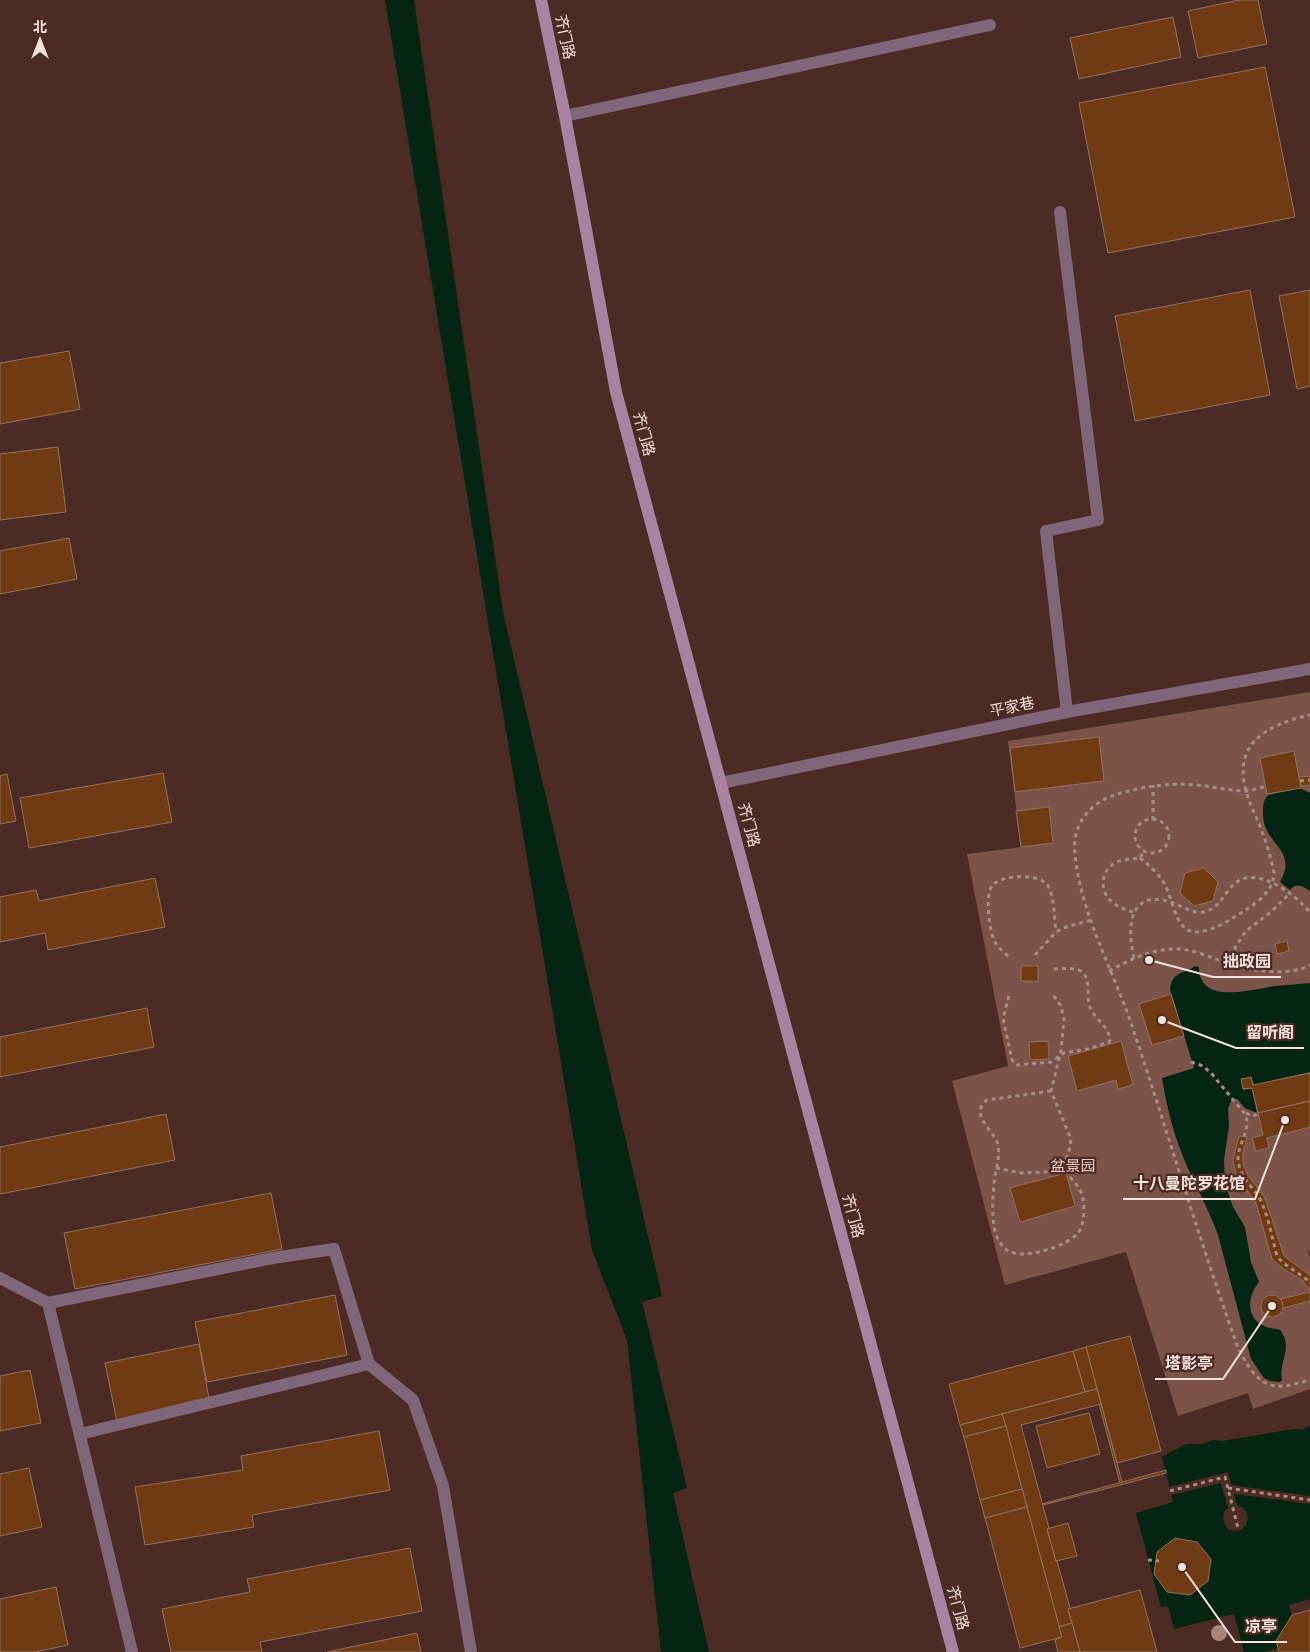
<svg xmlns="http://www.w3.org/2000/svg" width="1310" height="1652" font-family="'Open Sans','Noto Sans SC',sans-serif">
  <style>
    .green { fill: #7b5349 }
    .water { fill: #032511 }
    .pier { fill: #4b2b23 }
    .building { fill: #6f3b12; stroke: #93725e }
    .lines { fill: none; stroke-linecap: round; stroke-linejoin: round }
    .path { stroke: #a78c85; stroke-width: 3; stroke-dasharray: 4 4; stroke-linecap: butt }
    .service { stroke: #7f6779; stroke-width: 12 }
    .minor { stroke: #7f6779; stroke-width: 12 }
    .tertiary { stroke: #7f6779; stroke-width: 12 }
    .secondary { stroke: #a882a0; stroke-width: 12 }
    .tree { fill: #a8847b }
    .labels { text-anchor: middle; stroke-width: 4.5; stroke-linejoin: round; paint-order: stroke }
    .street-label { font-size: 15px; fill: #f9e3dd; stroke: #4b2b23 }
    .park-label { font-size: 15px; fill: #f5ccc3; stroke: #4b2b23 }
    .leader { fill: none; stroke: #f9e3dd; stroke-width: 2 }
    .callout-dot { fill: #f9e3dd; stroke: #4b2b23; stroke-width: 2 }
    .callout-label { font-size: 16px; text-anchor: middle; font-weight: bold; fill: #f9e3dd; stroke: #4b2b23; stroke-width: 4.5; stroke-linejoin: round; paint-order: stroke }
  </style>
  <rect width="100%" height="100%" fill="#4b2b23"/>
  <!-- green -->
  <polygon class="green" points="1310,692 1310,1253 1307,1249 1310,1258 1310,1389 1253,1409 1248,1393 1178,1416 1126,1252 1005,1285 952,1081 1008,1066 967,854 1021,847 1008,741"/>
  <!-- water -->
  <g class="water">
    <polygon points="385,0 414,0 503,612 662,1296 642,1302 687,1488 673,1493 709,1652 661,1652 627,1340 592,1250"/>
    <path d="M1300,788l10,5v98c-7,-5 -14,-9 -20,-1l-10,-8c19,-33 -17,-37 -17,-68 0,-8 0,-14 5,-19z"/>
    <path d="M1195,966l4,1c0,39 53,22 76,19 12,-1 24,-2 35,-3v89l-56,13 -3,-8 -10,2 2,11 9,-2 5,25 -12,-5 -8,-9h-5l-4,10 1,17 -5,34 1,24 8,23 12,20 6,35 8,20c-11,13 -14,36 5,44 5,3 11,2 16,4 14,18 -2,32 2,50l-2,2 -10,-1 -6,-3 -13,-19 -33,-124c-11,-31 -28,-58 -39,-89 -8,-22 -13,-44 -17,-68l32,-10 -24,-78c2,-19 12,-15 25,-24z"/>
    <polygon points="1308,1426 1310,1426 1310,1599 1289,1605 1292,1615 1276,1641 1278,1648 1264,1652 1244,1652 1234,1614 1174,1629 1168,1606 1161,1607 1136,1513 1173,1502 1162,1457 1186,1444 1202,1444 1213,1440 1222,1441 1294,1429 1303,1430"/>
  </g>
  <!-- pier -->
  <polygon class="pier" points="1228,1472 1232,1485 1310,1496 1310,1504 1234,1494 1237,1506 1242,1507 1246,1512 1248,1519 1246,1523 1247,1526 1244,1526 1242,1530 1234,1531 1229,1530 1225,1525 1223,1518 1224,1514 1224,1512 1228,1508 1221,1483 1172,1495 1169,1487"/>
  <!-- building -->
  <g class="building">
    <polygon points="1239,0 1258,0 1267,44 1198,58 1188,11"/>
    <polygon points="1173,17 1181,57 1079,79 1070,38"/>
    <polygon points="1265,67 1295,217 1108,253 1079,103"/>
    <polygon points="1250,290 1270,395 1135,421 1115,316"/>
    <polygon points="1310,290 1310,386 1297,389 1279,296"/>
    <polygon points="69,351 80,409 0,424 0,363"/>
    <polygon points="58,447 66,512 0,520 0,454"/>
    <polygon points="69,538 77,579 0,594 0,551"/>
    <polygon points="1099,737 1104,781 1015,792 1010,748"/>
    <polygon points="1294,751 1301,788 1267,794 1260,758"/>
    <polygon points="163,773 172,822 29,848 20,798"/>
    <polygon points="7,774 16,821 0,824 0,776"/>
    <polygon points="1310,776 1310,785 1301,786 1299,777"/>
    <polygon points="1049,807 1053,843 1021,847 1016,811"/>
    <polygon points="1204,868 1218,882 1213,901 1194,906 1180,893 1185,873"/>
    <polygon points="155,878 165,927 48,950 45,933 0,942 0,897 36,890 39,901"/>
    <polygon points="1287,941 1289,951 1277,954 1275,944"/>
    <rect x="1021" y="966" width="17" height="15"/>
    <polygon points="1171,994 1184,1036 1152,1045 1139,1004"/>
    <polygon points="147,1008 154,1047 0,1077 0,1037"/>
    <polygon points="1048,1041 1049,1059 1030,1060 1029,1042"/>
    <polygon points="1121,1041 1133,1085 1118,1089 1116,1080 1077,1091 1068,1056"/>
    <polygon points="1310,1073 1310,1101 1258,1113 1252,1088 1243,1089 1241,1079 1251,1077 1253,1085"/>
    <polygon points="1310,1101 1310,1127 1267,1138 1269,1148 1256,1151 1252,1138 1263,1135 1258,1113"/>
    <polygon points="166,1114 175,1160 0,1194 0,1147"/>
    <polygon points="1239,1136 1247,1137 1243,1153 1243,1163 1247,1174 1265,1198 1284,1256 1310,1275 1310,1290 1302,1280 1282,1268 1272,1259 1256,1203 1236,1175 1233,1160"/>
    <polygon points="1066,1173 1075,1206 1020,1222 1010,1188"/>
    <polygon points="271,1193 282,1249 75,1289 64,1233"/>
    <polygon points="1310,1292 1310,1301 1283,1308 1281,1299"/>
    <polygon points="335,1295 347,1355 207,1382 195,1322"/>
    <circle cx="1272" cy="1306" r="11"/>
    <polygon points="1130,1336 1161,1451 1117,1463 1086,1347"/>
    <polygon points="199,1344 210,1404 117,1422 105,1363"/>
    <polygon points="1086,1347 1097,1389 1085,1392 1073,1351"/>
    <polygon points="1073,1351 1085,1392 960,1425 949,1384"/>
    <polygon points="30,1370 41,1423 0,1431 0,1376"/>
    <polygon points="1097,1389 1101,1404 1021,1425 1049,1528 1047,1529 1056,1561 1057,1561 1070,1608 1068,1609 1072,1623 1059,1627 1002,1414"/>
    <polygon points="1099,1404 1101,1404 1122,1482 1120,1483"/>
    <polygon points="1089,1413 1100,1454 1047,1468 1036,1426"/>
    <polygon points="1002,1414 1006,1426 964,1437 960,1425"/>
    <polygon points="1006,1426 1022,1489 980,1500 964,1437"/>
    <polygon points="379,1431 390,1490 252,1515 254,1527 145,1545 135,1487 243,1470 241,1456"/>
    <polygon points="29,1468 42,1527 0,1536 0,1474"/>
    <polygon points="1166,1470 1166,1473 1147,1478 1043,1505 1042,1504"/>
    <polygon points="1022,1489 1027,1507 985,1518 980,1500"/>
    <polygon points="1027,1507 1062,1637 1020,1648 985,1518"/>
    <polygon points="1068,1523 1077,1556 1056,1561 1047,1529"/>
    <polygon points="1175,1538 1197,1542 1211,1559 1208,1581 1190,1595 1167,1592 1154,1574 1157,1552"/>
    <polygon points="410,1548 422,1611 260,1642 262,1652 171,1652 162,1609 250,1592 247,1579"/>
    <polygon points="56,1587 68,1645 35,1652 0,1652 0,1599"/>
    <polygon points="1140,1590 1157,1652 1080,1652 1068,1609"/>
    <polygon points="1310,1610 1310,1652 1279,1652 1276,1641 1292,1615"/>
    <polygon points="1072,1623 1080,1652 1058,1652 1055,1640 1062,1637 1059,1627"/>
    <polygon points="417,1633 421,1652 327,1652"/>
  </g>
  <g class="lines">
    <!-- path -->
    <g class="path">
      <polyline points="1300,781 1310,780"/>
      <path d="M1264,787c-6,1 -13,4 -19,4 -16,0 -32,-5 -48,-6 -24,-2 -45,0 -68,6 -13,3 -27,7 -37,17 -14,12 -19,29 -17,47 6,59 37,113 56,168 36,107 68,216 106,322 8,17 20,41 41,41 11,1 22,-4 32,-6"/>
      <circle cx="1152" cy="836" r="17"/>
      <polyline points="1153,820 1153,785"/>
      <path d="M1140,858c9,7 18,15 24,25 7,12 10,33 18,42 14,19 49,-6 62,-14 13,-8 30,-21 30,-38 -3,-15 -7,-29 -13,-44 -4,-12 -11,-23 -14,-35 -16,-51 20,-69 63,-79"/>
      <path d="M1133,912c-7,-2 -15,-5 -21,-10 -13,-10 -12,-33 5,-40 6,-3 16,-3 23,-4l4,-7"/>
      <polyline points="1035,955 1056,932 1063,928 1091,920"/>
      <path d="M1008,956c-5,-4 -10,-9 -13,-14 -6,-10 -10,-47 -3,-56 9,-12 49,-13 56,0 7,13 6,32 8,46"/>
      <path d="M1134,958c-7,-30 -6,-69 37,-56 11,4 21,12 33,10 16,-4 20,-19 30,-28 22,-20 63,11 76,29"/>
      <polyline points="1228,964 1236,946 1246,931 1272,911 1290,893"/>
      <path d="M1109,971c22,-12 44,-23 70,-22 16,1 32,9 48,14 21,8 63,14 83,2"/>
      <path d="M1009,996l-6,22 9,42 5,5 34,-3 13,-9 24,-4 21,-7 1,-2c-1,-14 -16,-21 -20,-33 -4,-10 1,-26 -7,-34 -6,-7 -22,-4 -30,-4"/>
      <path d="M1191,1062l12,4 8,7 34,41c7,15 -7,29 -7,45 2,21 16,27 24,44 7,17 10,35 15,53 9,12 23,16 33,27"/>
      <path d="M1051,1091l-64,9c-19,15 7,29 11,45 2,11 -1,20 -3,30 -2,16 -5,50 3,64 3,6 7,11 13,13 16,7 56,-6 67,-19 6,-8 7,-24 5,-33 -1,-14 -14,-21 -19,-32l6,-21 1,-8 -20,-48 10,-40 3,-32 -3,-13 -8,-11"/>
      <polyline points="1246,1113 1253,1116 1257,1114"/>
      <polyline points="996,1168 1021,1173 1065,1171"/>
      <polyline points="1228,1488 1310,1500"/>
      <polyline points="1170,1491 1225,1477 1238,1528"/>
      <polyline points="1148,1560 1159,1561"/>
    </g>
    <!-- service -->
    <g class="service">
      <polyline points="565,116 990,25"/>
      <polyline points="1060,212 1098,520 1046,531 1067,712"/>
      <polyline points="48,1303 273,1258 334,1249 369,1364 80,1434"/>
      <polyline points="369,1364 413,1400 443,1486 471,1652"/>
    </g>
    <!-- minor -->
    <polyline class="minor" points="0,1278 48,1303 132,1652"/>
    <!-- tertiary -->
    <polyline class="tertiary" points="721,783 1067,712 1310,669"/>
    <!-- secondary -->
    <polyline class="secondary" points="541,0 565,116 616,392 953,1652"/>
  </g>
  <!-- trees -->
  <circle class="tree" cx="1219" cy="1633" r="8"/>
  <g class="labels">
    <!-- street labels -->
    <g class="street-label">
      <text transform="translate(565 37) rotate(78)" y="5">齐门路</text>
      <text transform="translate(644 434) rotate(75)" y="5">齐门路</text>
      <text transform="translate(1012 707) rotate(-12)" y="5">平家巷</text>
      <text transform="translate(749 825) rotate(75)" y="5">齐门路</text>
      <text transform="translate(853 1216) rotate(75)" y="5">齐门路</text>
      <text transform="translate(958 1608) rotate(75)" y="5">齐门路</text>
    </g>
    <!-- park labels -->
    <g class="park-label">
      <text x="1073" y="1171">盆景园</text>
    </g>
  </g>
  <!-- callouts -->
  <path class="leader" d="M1149 960L1213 977H1281M1162 1020L1236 1048H1304M1285 1120L1255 1199H1123M1272 1306L1223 1379H1155M1182 1567L1235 1642H1287"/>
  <g class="callout-dot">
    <circle cx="1149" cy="960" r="5"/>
    <circle cx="1162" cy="1020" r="5"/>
    <circle cx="1285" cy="1120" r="5"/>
    <circle cx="1272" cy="1306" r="5"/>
    <circle cx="1182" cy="1567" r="5"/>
  </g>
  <g class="callout-label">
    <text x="1247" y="967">拙政园</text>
    <text x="1270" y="1038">留听阁</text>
    <text x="1189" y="1189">十八曼陀罗花馆</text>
    <text x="1189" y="1369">塔影亭</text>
    <text x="1261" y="1632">凉亭</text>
  </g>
  <!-- north arrow -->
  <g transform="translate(40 40)" stroke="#4b2b23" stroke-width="4" paint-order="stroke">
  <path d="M0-4L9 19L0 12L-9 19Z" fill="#f9e3dd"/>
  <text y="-8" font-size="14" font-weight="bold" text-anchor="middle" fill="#f9e3dd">北</text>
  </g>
</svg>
